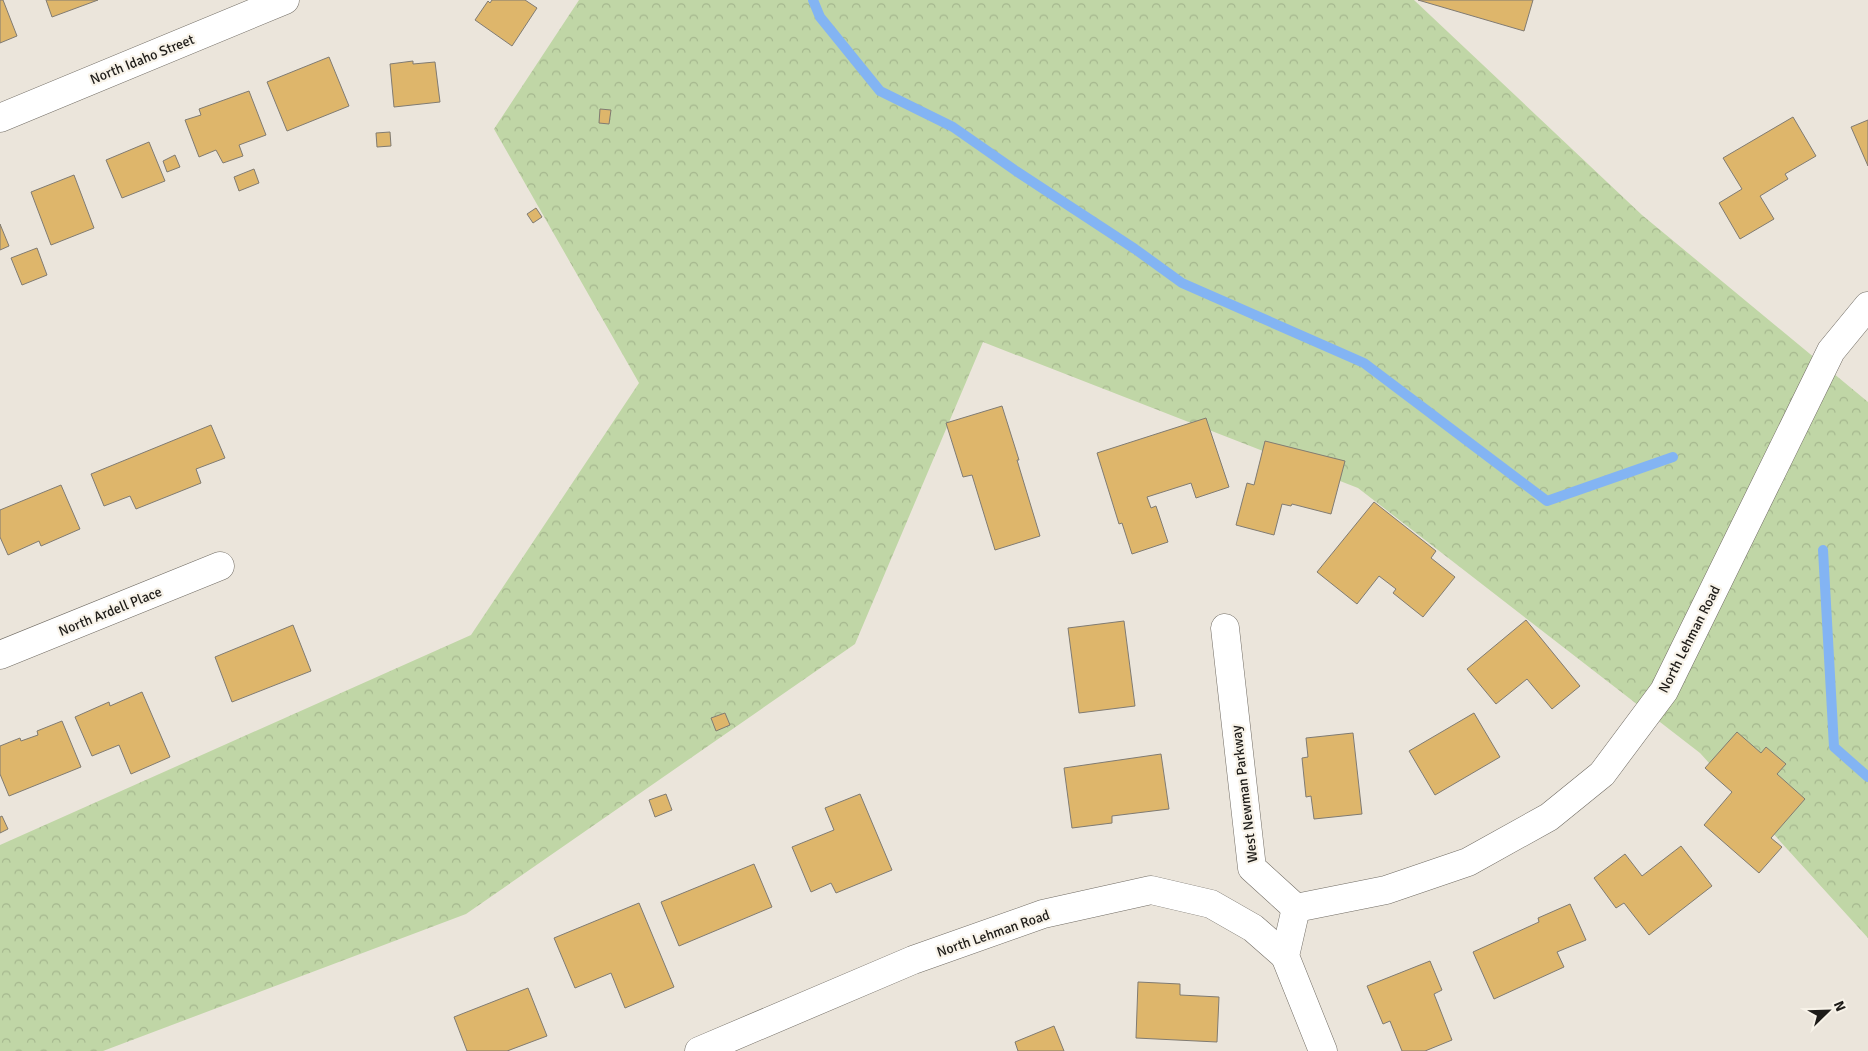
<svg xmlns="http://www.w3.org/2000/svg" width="1868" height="1051" font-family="Signika,sans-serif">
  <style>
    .forest { fill: url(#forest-crowns) }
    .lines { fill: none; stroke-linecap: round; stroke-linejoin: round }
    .stream { stroke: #83b4f3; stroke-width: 10 }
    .building { fill: #deb66b; stroke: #807b72 }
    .street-casing { stroke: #716c64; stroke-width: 29 }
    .street { stroke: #fff; stroke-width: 28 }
    .labels { text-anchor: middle; stroke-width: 4.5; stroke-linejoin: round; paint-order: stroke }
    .street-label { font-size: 14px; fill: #1d1b18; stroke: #f8f3e9 }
  </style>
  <defs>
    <pattern id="forest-crowns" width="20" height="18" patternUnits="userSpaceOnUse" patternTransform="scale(1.25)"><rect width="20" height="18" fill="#c0d6a6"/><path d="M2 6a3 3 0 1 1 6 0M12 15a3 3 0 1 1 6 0" fill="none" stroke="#a5b78e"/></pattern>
  </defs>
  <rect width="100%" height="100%" fill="#ebe5db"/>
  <!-- forest -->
  <polygon class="forest" points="579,0 1414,0 1642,215 1868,402 1868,938 1700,753 1358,488 983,342 855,644 466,914 103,1051 0,1051 0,845 471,635 639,383 494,129"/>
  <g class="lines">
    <!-- stream -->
    <g class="stream">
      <polyline points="813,0 820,17 880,91 953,127 1016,171 1135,249 1182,283 1364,363 1547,501 1673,457"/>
      <polyline points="1823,550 1834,747 1868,777"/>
    </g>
  </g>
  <!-- building -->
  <g class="building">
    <polygon points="0,0 3,0 17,36 0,43"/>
    <polygon points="46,0 98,0 52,17"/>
    <polygon points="492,0 525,0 537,8 512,46 475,20 488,1 490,3"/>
    <polygon points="1418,0 1533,0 1524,31"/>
    <polygon points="329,57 349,106 287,131 267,82"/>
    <polygon points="413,61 413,64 435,62 440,102 394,107 390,64"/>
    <polygon points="249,91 266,135 239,145 243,156 223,163 216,150 199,157 185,120 201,115 199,109"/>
    <polygon points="600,109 611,110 609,124 599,123"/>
    <polygon points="1793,117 1816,156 1785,174 1788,179 1760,196 1774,219 1740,239 1719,203 1742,189 1723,158"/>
    <polygon points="1868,120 1868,166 1851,127"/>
    <polygon points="390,132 391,146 377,147 376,133"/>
    <polygon points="149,142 165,181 122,198 106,160"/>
    <polygon points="175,155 180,167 167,172 163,161"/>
    <polygon points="254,169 259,183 239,191 234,177"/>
    <polygon points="74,175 94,228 51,245 31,192"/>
    <polygon points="536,208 542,217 533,223 527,214"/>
    <polygon points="0,224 9,246 0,250"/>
    <polygon points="37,248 47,275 22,285 11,258"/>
    <polygon points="1002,406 1019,460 1017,460 1040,536 995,550 972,475 963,477 946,423"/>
    <polygon points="1206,418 1229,487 1196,498 1191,483 1147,497 1151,508 1156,506 1168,542 1132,554 1122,523 1119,524 1097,453"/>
    <polygon points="211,425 225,458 196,469 201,483 136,509 130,496 104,506 91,474"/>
    <polygon points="1265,441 1345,461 1331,514 1292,504 1291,506 1282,504 1274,535 1236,525 1247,483 1254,485"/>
    <polygon points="61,485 80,529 41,546 39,541 8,555 0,537 0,510"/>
    <polygon points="1374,502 1436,551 1431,558 1455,577 1423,617 1393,593 1396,589 1379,576 1357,604 1317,572"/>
    <polygon points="1526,620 1580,686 1552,709 1527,679 1496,704 1467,669"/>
    <polygon points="1124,621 1135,706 1079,713 1068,628"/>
    <polygon points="293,625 311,671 232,702 215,657"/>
    <polygon points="142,692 170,757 131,774 119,745 92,756 75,717 109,702 110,706"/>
    <polygon points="725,713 730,725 716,731 711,718"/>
    <polygon points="1474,713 1500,757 1435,795 1409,751"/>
    <polygon points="62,721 81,767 9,796 0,774 0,746 20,738 21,741 38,735 37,731"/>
    <polygon points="1737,732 1761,753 1766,747 1786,764 1777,774 1805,799 1771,838 1782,847 1759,873 1704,825 1732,792 1705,768"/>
    <polygon points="1353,733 1362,814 1314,819 1311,796 1306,797 1302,758 1308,757 1306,738"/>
    <polygon points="1161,754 1169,809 1112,816 1112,823 1072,828 1064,768"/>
    <polygon points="666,794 672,810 655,817 649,800"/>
    <polygon points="860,794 892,870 836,893 831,883 811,892 792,847 834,830 825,808"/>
    <polygon points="2,816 8,829 0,833 0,817"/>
    <polygon points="1681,846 1712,886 1649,935 1624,903 1616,908 1594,878 1625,854 1642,876"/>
    <polygon points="754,864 772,907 679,946 661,902"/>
    <polygon points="639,903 674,987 625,1008 611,973 575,988 554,938"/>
    <polygon points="1570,904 1586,940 1557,952 1564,967 1494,999 1473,952 1539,922 1538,918"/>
    <polygon points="1430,961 1442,990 1434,994 1452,1040 1425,1051 1402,1051 1390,1021 1383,1024 1367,986"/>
    <polygon points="1138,982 1180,984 1180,995 1219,997 1217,1042 1136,1038"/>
    <polygon points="528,988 547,1036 507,1051 467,1051 454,1017"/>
    <polygon points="1054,1026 1064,1051 1018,1051 1015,1042"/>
  </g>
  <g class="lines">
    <defs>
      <g id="street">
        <polyline points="0,118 285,0"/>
        <polyline points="1225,628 1252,868 1296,908"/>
        <polyline points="0,655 220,566"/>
        <polyline points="1296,908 1386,890 1468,862 1549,817 1602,774 1664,691 1831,351 1868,306"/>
        <polyline points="1296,908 1285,956 1323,1051"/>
        <polyline points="699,1051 913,960 1043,914 1151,890 1211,904 1253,928 1285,956"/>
      </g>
    </defs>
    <!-- street casing -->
    <use href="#street" class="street-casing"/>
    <!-- street -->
    <use href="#street" class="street"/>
  </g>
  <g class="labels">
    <!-- street labels -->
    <g class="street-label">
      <text transform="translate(142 59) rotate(-22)" y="5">North Idaho Street</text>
      <text transform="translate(110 611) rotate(-22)" y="5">North Ardell Place</text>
      <text transform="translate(1689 639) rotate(-63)" y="5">North Lehman Road</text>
      <text transform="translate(1244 794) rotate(-97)" y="5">West Newman Parkway</text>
      <text transform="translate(993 933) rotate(-19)" y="5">North Lehman Road</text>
    </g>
  </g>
  <!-- north arrow -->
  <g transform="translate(1828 1011) rotate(67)" stroke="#f8f3e9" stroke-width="4" paint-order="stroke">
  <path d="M0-4L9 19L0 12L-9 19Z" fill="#1d1b18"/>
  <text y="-8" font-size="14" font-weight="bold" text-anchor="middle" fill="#1d1b18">N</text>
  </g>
</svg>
